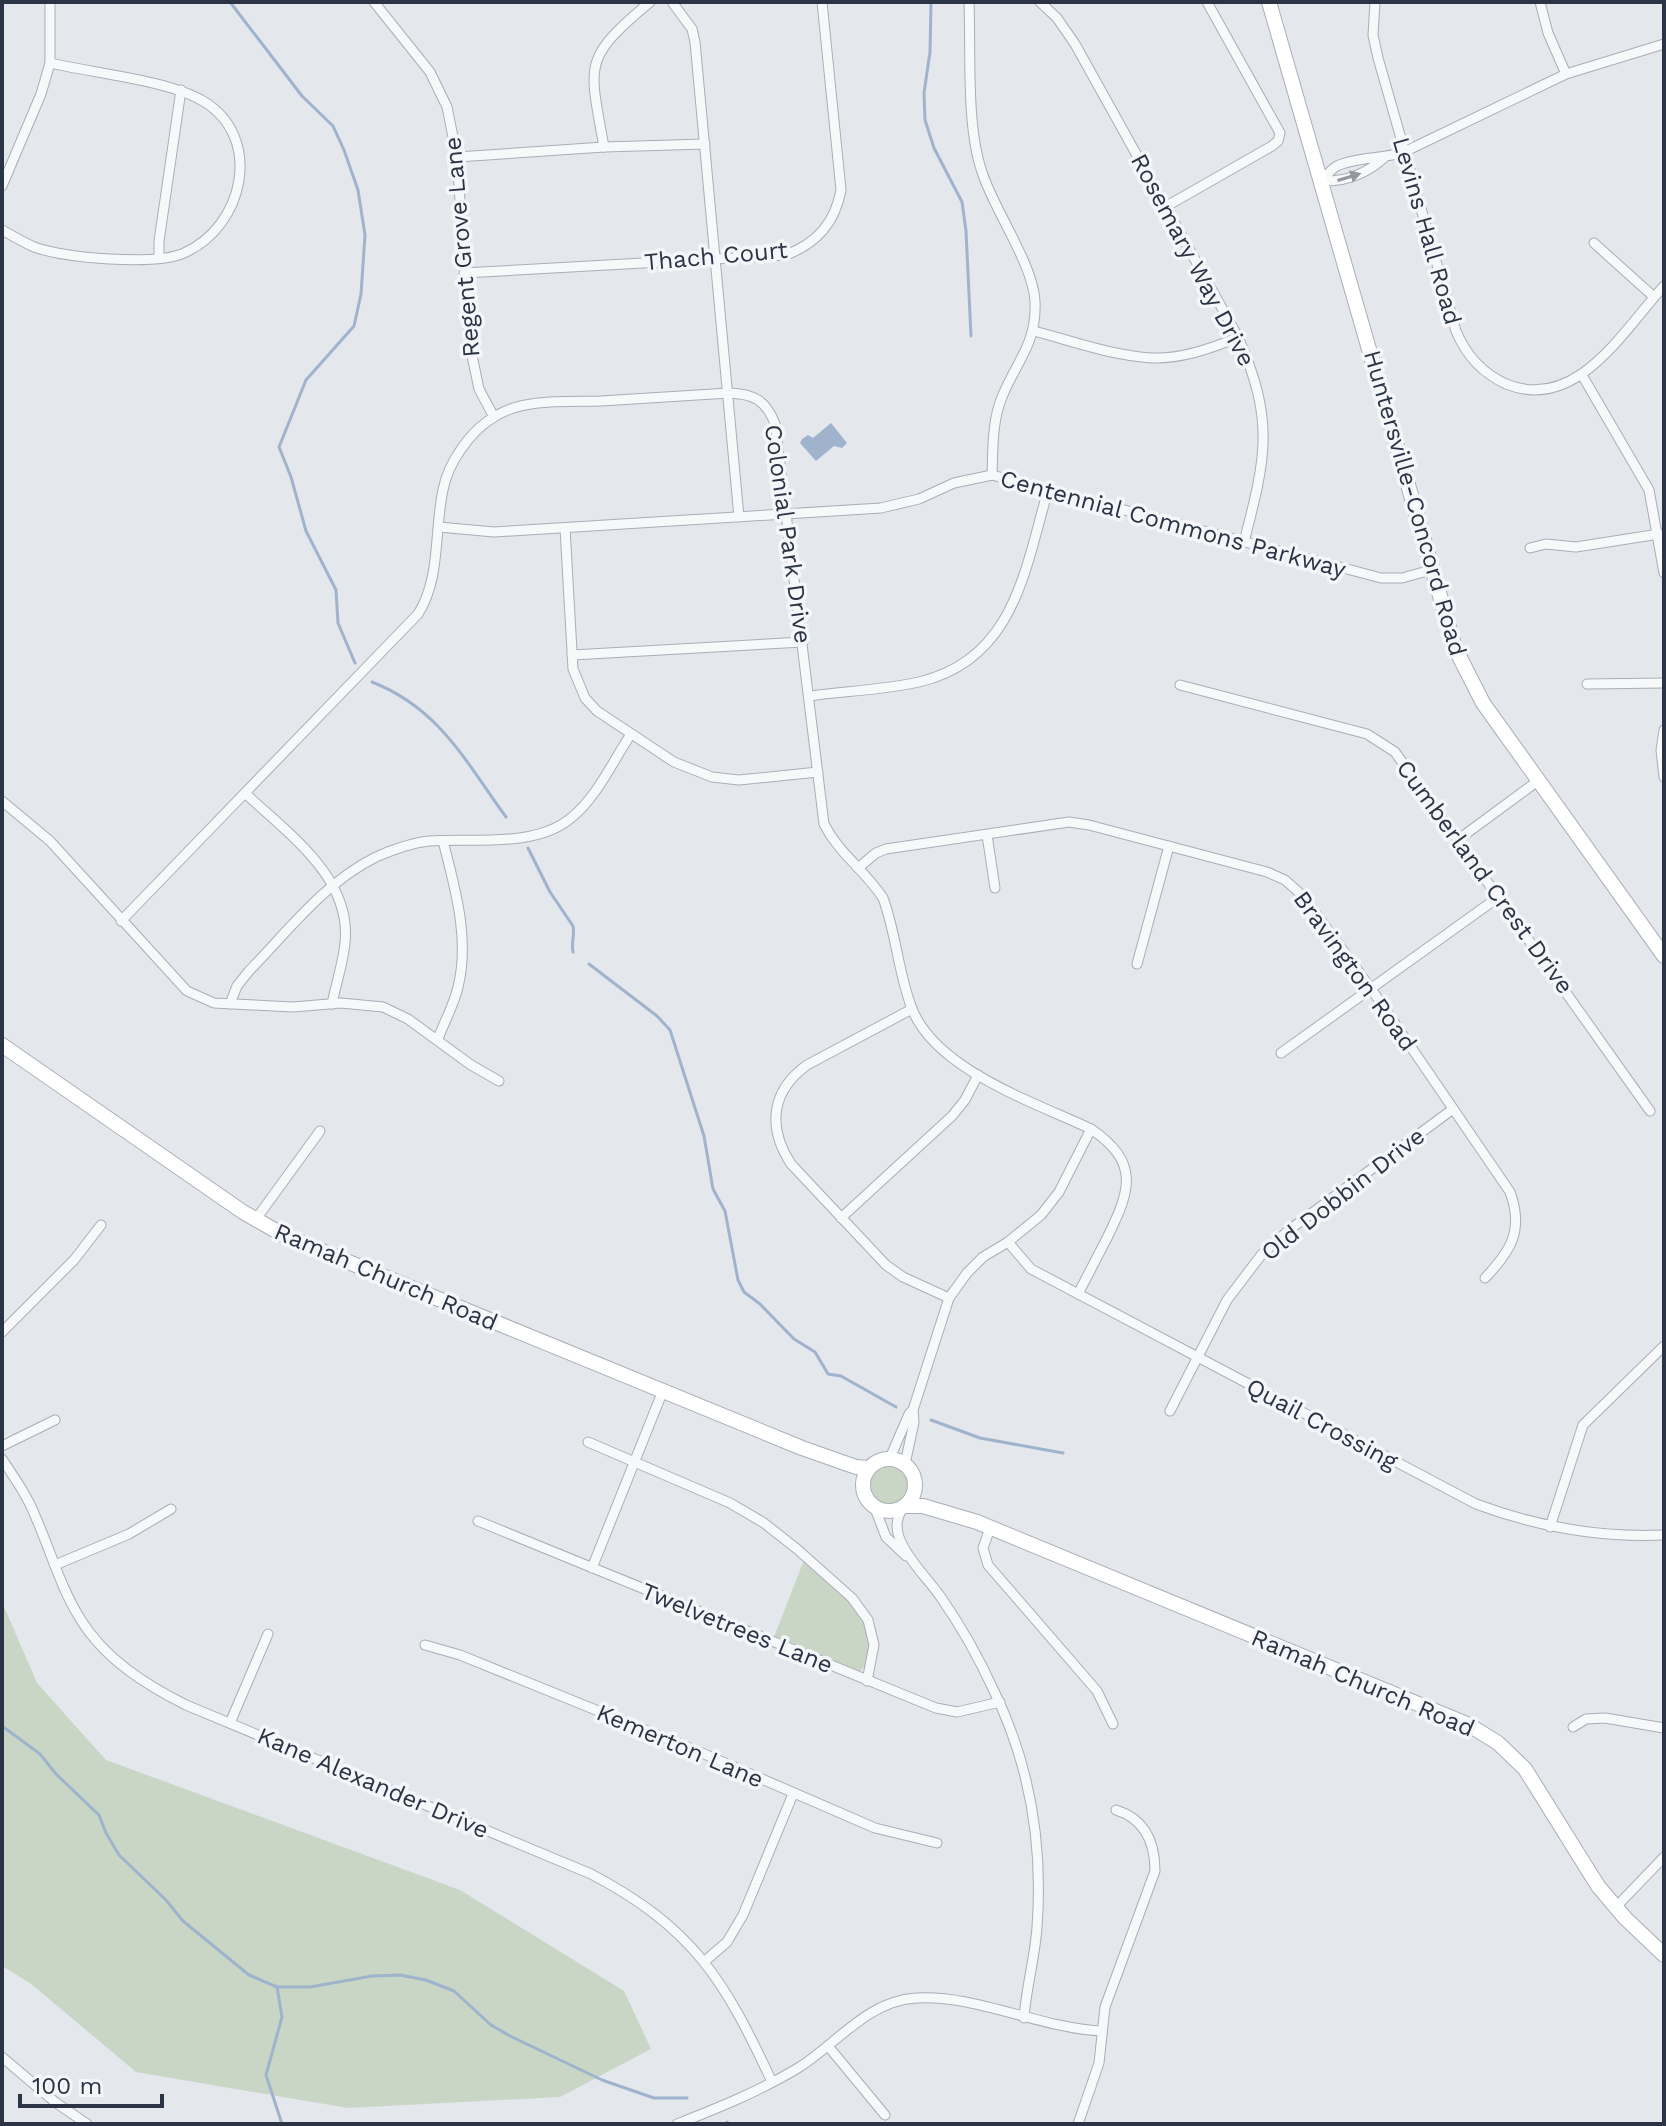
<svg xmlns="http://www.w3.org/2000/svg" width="1666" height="2126" font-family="'Work Sans',sans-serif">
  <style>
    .green { fill: #c9d6c5 }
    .water { fill: #9fb4cc }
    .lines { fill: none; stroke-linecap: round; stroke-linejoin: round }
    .stream { stroke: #9fb4cc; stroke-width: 3 }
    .street-casing { stroke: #a9aeb7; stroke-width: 11 }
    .secondary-casing { stroke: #a9aeb7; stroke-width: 16 }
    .street { stroke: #f7f8fa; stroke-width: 9 }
    .secondary { stroke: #fff; stroke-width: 14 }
    .oneway { fill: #9196a0 }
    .labels { text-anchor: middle; stroke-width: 7; stroke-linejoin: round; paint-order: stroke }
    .street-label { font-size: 24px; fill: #2b3445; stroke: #f4f6f9 }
  </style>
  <rect width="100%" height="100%" fill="#e4e7ec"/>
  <!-- green -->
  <g class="green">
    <circle cx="889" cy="1484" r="26"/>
    <path d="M804,1560c34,31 74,53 63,104l-8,8 -85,-35z"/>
    <polygon points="2,1602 37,1683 106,1760 460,1890 624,1991 651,2049 560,2097 348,2108 136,2072 30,1983 2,1966"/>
  </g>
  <!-- water -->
  <polygon class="water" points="831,423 847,443 842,448 834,446 816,461 800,443 802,439 808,435 813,438"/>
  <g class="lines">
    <!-- stream -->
    <g class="stream">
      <polyline points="230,2 302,96 333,126 344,150 358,190 365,235 361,294 354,326 306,380 279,447 291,477 306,531 336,590 338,623 355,663"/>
      <polyline points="931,2 930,52 924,93 925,120 934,148 962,202 966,231 971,336"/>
      <path d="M372,682c67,26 94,80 134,135"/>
      <path d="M528,848l22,44 23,34c2,9 -2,16 0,26"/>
      <polyline points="589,964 657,1016 670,1030 704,1136 713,1189 725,1211 738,1280 744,1292 760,1304 794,1339 815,1352 828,1374 841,1376 896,1407"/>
      <polyline points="931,1420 980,1438 1063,1453"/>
      <polyline points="2,1726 40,1754 56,1774 99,1815 106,1833 119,1855 166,1900 183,1921 249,1975 277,1987 310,1987 372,1976 400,1975 426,1980 454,1991 491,2025 510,2036 602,2080 654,2098 687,2098"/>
      <polyline points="277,1987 282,2017 266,2075 282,2124"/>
      <polyline points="727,2122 729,2124"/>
    </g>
    <defs>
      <g id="street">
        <polyline points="374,2 430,72 447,107 457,157 470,346 479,389 494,417"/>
        <polyline points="672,2 692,29 695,42 739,517"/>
        <path d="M969,2c2,50 -3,124 13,170 12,38 51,92 53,129 2,43 -18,59 -33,96 -10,24 -9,52 -10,78"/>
        <path d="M1040,2l17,16 18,26 163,293c37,84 28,120 6,205"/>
        <path d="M1375,2l-2,33 5,23 78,273c10,24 26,42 50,53 71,29 118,-55 158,-98"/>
        <polyline points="1540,2 1548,33 1566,74"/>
        <path d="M604,147c-15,-84 -22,-88 46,-145"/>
        <polyline points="457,157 604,147 705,144"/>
        <path d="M1384,158c-18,16 -38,24 -62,23 4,-5 9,-12 15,-15 19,-9 46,-7 67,-14l162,-78 98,-30"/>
        <polyline points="2,186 41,94 50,63 50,2"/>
        <polyline points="1165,207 1272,146 1278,141 1280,133 1207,2"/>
        <path d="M2,230c11,6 21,12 32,17 31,11 121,19 150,6 60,-26 80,-116 19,-152 -36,-21 -110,-28 -153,-38"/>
        <polyline points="1594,243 1654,297"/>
        <polyline points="159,258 159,241 181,90"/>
        <path d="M464,273l322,-18c31,-12 49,-32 55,-65l-19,-188"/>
        <path d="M1034,331c38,10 79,25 118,27 30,1 59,-9 86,-21"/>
        <polyline points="1582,375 1649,490 1664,573"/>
        <polyline points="439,527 494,532 881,508 919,499 954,483 992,475 1381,578 1402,578 1431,570"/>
        <polyline points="565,528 573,669 585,698 597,711 674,762 712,777 739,780 818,772"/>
        <polyline points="1530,548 1546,544 1576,547 1659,534"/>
        <polyline points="572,655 803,642"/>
        <polyline points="1587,684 1664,683"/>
        <polyline points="1180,685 1367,734 1395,752 1650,1111"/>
        <path d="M809,696c37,-5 74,-6 110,-14 95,-22 106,-112 129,-192"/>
        <polyline points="1664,730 1661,750 1664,777"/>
        <path d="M245,793c42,40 107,84 100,150 -2,20 -9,41 -13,61"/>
        <polyline points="2,801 50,841 187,991 214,1003 293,1007 341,1003 383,1007 408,1019 471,1065 499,1081"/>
        <polyline points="987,835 995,888"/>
        <polyline points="1459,839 1539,780"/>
        <path d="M858,868l18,-15 10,-4 183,-27 20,3 178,47 18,8 18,16 69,94 138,202c14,38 1,59 -25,86"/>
        <path d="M121,921l297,-307c23,-36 16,-83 25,-124 5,-27 27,-59 51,-73 29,-19 74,-15 107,-16 43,-3 85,-5 128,-8 25,1 37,7 46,31l49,400c15,30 41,46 59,74 13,35 15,73 28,108 22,63 123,96 180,123 50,34 39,62 16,109 -10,19 -19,37 -29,56"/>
        <polyline points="1137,964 1169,846"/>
        <path d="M230,1004l7,-18 12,-15c39,-40 76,-89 127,-114 16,-7 35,-14 53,-16 44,-3 106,7 142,-23 26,-21 42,-57 60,-84"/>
        <path d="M912,1009l-105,56c-36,26 -40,62 -16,99l95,101 17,12 46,21"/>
        <path d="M438,1039c6,-17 16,-34 20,-52 12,-48 -3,-99 -15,-146"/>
        <polyline points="1281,1053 1500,896"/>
        <polyline points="841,1218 952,1116 965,1100 978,1075"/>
        <polyline points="256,1219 320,1131"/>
        <path d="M1008,1242l23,27 445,235c62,23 122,34 188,31"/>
        <polyline points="2,1332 74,1260 101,1225"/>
        <polyline points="1170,1411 1227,1300 1262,1254 1289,1230 1453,1109"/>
        <polyline points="588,1442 730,1503 764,1523 797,1549 852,1598 868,1620 874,1645 867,1681"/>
        <polyline points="2,1446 55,1420"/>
        <polyline points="890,1458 909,1414 913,1410 949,1298 967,1273 983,1257 1008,1242 1041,1215 1059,1192 1091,1129"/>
        <path d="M2,1459c12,18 26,38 34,59 15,34 25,71 45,102 24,39 65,65 105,85l405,169c103,54 134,107 181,208"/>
        <polyline points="905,1464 914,1422 913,1410"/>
        <polyline points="874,1506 886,1537 906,1556"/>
        <path d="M903,1507c-7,12 -8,22 -2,35 9,20 26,36 39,54 21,30 39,62 54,95 36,74 49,155 43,236 -2,31 -11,61 -13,91"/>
        <polyline points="478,1521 936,1708 957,1712 1000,1702"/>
        <polyline points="1550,1527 1583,1425 1664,1346"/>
        <polyline points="990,1528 983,1548 988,1565 1097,1691 1113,1724"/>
        <polyline points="55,1565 129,1534 171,1509"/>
        <polyline points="592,1568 662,1393"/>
        <polyline points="425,1645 460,1655 702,1753 875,1828 937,1843"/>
        <polyline points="230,1723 268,1634"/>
        <polyline points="1573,1727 1586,1719 1605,1718 1664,1728"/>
        <polyline points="1616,1907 1664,1857"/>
        <polyline points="705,1961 727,1942 743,1915 793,1794"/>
        <polyline points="828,2046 885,2115"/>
        <polyline points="2,2057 55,2102 87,2124"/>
        <path d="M677,2124c41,-16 83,-33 121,-56 39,-24 69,-67 118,-70 59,-4 123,30 185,33"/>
        <path d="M1078,2124l21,-61 6,-56 50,-136c0,-29 -10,-52 -39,-61"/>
      </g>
      <g id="secondary">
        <polyline points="1269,2 1455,648 1483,703 1664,956"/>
        <polyline points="2,1045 243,1212 285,1236 802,1448 856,1467 868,1468"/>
        <circle cx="889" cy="1485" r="26"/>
        <polyline points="905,1506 923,1506 977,1522 1469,1725 1498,1743 1525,1769 1598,1886 1625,1918 1664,1955"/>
      </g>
    </defs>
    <!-- street casing -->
    <use href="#street" class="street-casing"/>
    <!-- secondary casing -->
    <use href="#secondary" class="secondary-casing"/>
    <!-- street -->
    <use href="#street" class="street"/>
    <!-- secondary -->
    <use href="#secondary" class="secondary"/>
  </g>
  <!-- one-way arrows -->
  <defs><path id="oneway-solid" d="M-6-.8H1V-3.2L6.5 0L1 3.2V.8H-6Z" transform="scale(2)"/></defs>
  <use class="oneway" href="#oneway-solid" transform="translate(1349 177) rotate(-17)"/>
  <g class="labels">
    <!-- street labels -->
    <g class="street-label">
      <text transform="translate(1427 231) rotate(74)" y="8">Levins Hall Road</text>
      <text transform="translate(462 247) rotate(-95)" y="8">Regent Grove Lane</text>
      <text transform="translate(716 256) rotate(-5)" y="8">Thach Court</text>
      <text transform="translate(1193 260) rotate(62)" y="8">Rosemary Way Drive</text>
      <text transform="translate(1415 503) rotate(74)" y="8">Huntersville-Concord Road</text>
      <text transform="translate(1173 524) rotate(15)" y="8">Centennial Commons Parkway</text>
      <text transform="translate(788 534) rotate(82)" y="8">Colonial Park Drive</text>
      <text transform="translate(1485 877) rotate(54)" y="8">Cumberland Crest Drive</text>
      <text transform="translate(1355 971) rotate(54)" y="8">Bravington Road</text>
      <text transform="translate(1343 1194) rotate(-38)" y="8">Old Dobbin Drive</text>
      <text transform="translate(386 1277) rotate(23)" y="8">Ramah Church Road</text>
      <text transform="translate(1322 1424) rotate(28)" y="8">Quail Crossing</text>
      <text transform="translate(737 1628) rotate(22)" y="8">Twelvetrees Lane</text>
      <text transform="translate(1363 1683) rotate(23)" y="8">Ramah Church Road</text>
      <text transform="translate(680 1746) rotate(23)" y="8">Kemerton Lane</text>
      <text transform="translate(373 1783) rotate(23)" y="8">Kane Alexander Drive</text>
    </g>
  </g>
  <!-- border -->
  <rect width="1666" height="2126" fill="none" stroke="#2b3445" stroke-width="8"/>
  <!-- scale -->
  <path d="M20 2094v12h142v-12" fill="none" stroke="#2b3445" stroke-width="4"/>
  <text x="32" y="2094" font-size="24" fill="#2b3445" stroke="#f4f6f9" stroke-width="6" paint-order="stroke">100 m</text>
</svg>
